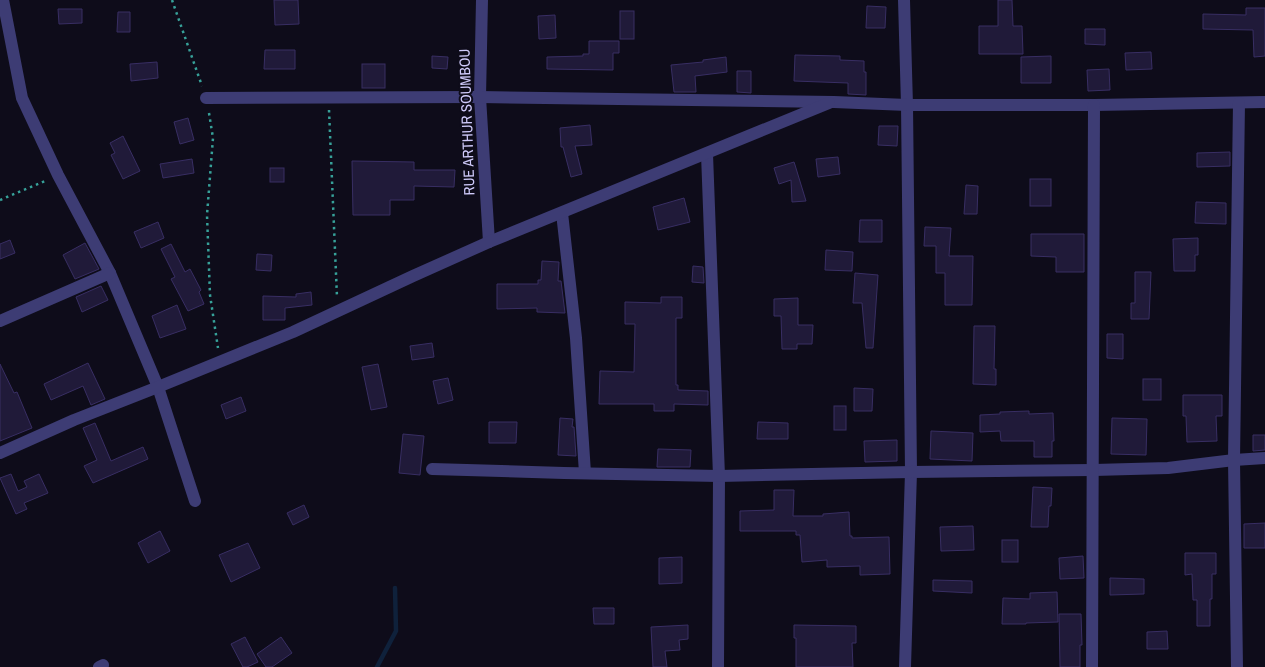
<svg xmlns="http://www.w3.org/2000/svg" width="1265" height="667" font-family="'Archivo Narrow',sans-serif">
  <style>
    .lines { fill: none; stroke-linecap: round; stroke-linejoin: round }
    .stream { stroke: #0f213b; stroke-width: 4.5 }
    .building { fill: #201a39; stroke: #382e63 }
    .path { stroke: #37a199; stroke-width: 2.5; stroke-dasharray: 2.5 4; stroke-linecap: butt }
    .minor { stroke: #3d3c74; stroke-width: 12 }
    .labels { text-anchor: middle; stroke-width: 4; stroke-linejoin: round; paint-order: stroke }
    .street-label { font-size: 15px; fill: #cfcafa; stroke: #0e0c1a }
  </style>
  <rect width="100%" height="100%" fill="#0e0c1a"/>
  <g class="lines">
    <!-- stream -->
    <polyline class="stream" points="377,667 396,631 395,588"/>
  </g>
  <!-- building -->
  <g class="building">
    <polygon points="274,0 298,0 299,24 275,25"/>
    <polygon points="998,0 1012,0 1013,26 1022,26 1023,54 979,54 979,26 998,26"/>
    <polygon points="867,6 886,7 885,28 866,28"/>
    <polygon points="1246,8 1265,8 1265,56 1254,57 1253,30 1203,29 1203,14 1246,15"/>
    <polygon points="58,9 82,9 82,23 59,24"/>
    <rect x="620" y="11" width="14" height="28"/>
    <polygon points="118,12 130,12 130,32 117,32"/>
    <polygon points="555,15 556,38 539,39 538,16"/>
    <polygon points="1085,29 1105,29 1105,45 1085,44"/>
    <polygon points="589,41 619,41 619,53 613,53 613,70 547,69 547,57 583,56 583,54 589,54"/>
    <polygon points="265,50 295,50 295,69 264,69"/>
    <polygon points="1151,52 1152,69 1126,70 1125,53"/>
    <polygon points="795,55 840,56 840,60 864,61 864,72 866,72 866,95 848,94 848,83 794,81"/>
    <polygon points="432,56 448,57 447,69 432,68"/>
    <polygon points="1051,56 1051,83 1021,83 1021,57"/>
    <polygon points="726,57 727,72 695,76 696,92 674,92 671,65 703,62 703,60"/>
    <polygon points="157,62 158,78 131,81 130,64"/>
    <rect x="362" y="64" width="23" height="24"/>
    <polygon points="1109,69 1110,90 1088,91 1087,70"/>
    <polygon points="737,71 751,71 751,93 737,92"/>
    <polygon points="188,118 194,140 180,144 174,122"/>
    <polygon points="590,125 592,145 575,146 582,174 571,177 563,147 561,147 560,128"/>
    <polygon points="879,126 898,126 897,146 878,145"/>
    <polygon points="123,136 140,171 123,179 111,155 115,153 110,143"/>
    <polygon points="1230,152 1230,166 1197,167 1197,153"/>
    <polygon points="838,157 840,174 818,177 816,159"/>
    <polygon points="192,159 194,173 163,178 160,164"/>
    <polygon points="352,161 414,162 414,170 455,170 454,187 414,186 414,200 390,200 390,215 353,215"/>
    <polygon points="794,162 795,165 806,201 792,202 791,180 779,184 774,168"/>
    <rect x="270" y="168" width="14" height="14"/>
    <rect x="1030" y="179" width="21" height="27"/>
    <polygon points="966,185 978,186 977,214 964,214"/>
    <polygon points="684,198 690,222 658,230 653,207"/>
    <polygon points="1196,202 1226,203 1226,224 1195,223"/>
    <polygon points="860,220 882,220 882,242 859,242"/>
    <polygon points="158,222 164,238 141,248 134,232"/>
    <polygon points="925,227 951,228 949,256 973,256 972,305 945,305 945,273 936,273 936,246 924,246"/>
    <polygon points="1031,234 1084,234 1084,272 1056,272 1056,257 1031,256"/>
    <polygon points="1198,238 1198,255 1195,255 1195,271 1174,271 1173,239"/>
    <polygon points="10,240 15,253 0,259 0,244"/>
    <polygon points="85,243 99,269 75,279 63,255"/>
    <polygon points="171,244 185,272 190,269 201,290 199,292 204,304 188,311 171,279 175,277 161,249"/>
    <polygon points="826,250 853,252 852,271 825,270"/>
    <polygon points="257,254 272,255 271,271 256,270"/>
    <polygon points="542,261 559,262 558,281 561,281 565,313 537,312 537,308 497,309 497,284 538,284 538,280 541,280"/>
    <polygon points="693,266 703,267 704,283 692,282"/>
    <polygon points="1135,272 1151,272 1149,319 1131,319 1131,303 1135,303"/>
    <polygon points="855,273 878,275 873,348 866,348 862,303 853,303"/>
    <polygon points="101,286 108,300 82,312 76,297"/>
    <polygon points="311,292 312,305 285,308 285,320 263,320 263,296 296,297 296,294"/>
    <polygon points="661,297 682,297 682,318 676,318 676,385 678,385 678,390 708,391 708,405 674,404 674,411 654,411 654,404 599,404 600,371 634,372 635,324 625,324 625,302 661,303"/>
    <polygon points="798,298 798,325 813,325 812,344 797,344 797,349 782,349 781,316 774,316 774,299"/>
    <polygon points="177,305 186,329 160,338 152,316"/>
    <polygon points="974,326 995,326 994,369 996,369 996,385 973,384"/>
    <polygon points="1107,334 1123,334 1123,359 1107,358"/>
    <polygon points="432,343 434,357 412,360 410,346"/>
    <polygon points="88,363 105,399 91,405 83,386 51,400 44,384"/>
    <polygon points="0,364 14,393 17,392 32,428 0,441"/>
    <polygon points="378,364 387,407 371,410 362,367"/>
    <polygon points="448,378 453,400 438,404 433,381"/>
    <rect x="1143" y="379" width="18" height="21"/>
    <polygon points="854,388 873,389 872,411 854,411"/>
    <polygon points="1183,395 1222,395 1222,416 1216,416 1217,441 1187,442 1186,416 1183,416"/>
    <polygon points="241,397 246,411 226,419 221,405"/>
    <rect x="834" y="406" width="12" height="24"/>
    <polygon points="1029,411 1029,414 1053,413 1054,441 1052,441 1052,457 1034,457 1034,441 1001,441 1000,431 980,432 980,415 1000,414 1000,412"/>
    <polygon points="560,418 573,419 572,427 574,427 576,456 558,455"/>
    <polygon points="1112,418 1147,419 1146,455 1111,454"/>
    <polygon points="489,422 517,422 516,443 489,443"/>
    <polygon points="758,422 788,423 788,439 757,439"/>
    <polygon points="95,423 111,461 143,447 148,459 93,483 84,466 97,460 83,428"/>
    <polygon points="931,431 973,433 972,461 930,459"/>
    <polygon points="403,434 424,436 420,475 399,473"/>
    <polygon points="1253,435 1265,435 1265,450 1253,451"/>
    <polygon points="897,440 897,461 865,462 864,441"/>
    <polygon points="658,449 691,450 690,467 657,467"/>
    <polygon points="11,474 18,491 27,487 24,481 39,474 48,493 24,503 27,509 16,514 0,478"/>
    <polygon points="1033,487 1052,488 1051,506 1049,506 1048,527 1031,527"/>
    <polygon points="774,490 794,490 793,516 823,516 823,514 849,512 850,536 852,536 852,538 889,537 890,574 860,575 860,566 827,567 827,560 802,562 800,535 796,535 796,531 740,531 740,511 774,510"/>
    <polygon points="304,505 309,517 293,525 287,513"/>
    <polygon points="1265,523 1265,548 1244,548 1244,524"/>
    <polygon points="973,526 974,550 941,551 940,527"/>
    <polygon points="160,531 170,551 148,563 138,543"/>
    <rect x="1002" y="540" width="16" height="22"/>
    <polygon points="248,543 260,568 231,582 219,555"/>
    <polygon points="1185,553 1216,553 1216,574 1212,574 1212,599 1210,599 1210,626 1197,626 1197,600 1193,600 1192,574 1185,575"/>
    <polygon points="1083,556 1084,578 1060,579 1059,558"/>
    <polygon points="682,557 682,583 659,584 659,558"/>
    <polygon points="1110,578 1144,579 1144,594 1110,595"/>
    <polygon points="933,580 972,581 972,593 933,591"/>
    <polygon points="1057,592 1058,622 1026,623 1026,624 1002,624 1003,598 1030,599 1030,593"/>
    <polygon points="593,608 614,608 614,624 594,624"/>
    <polygon points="1059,614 1081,614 1082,645 1080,645 1080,667 1060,667"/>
    <polygon points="688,625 688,639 679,640 680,650 665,651 667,667 653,667 651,627"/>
    <polygon points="794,625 856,626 856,643 852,643 853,667 796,667 796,638 794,638"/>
    <polygon points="1167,631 1168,649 1147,649 1147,632"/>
    <polygon points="245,637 258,662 247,667 243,667 231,644"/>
    <polygon points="281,637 292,653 272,667 266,667 257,654"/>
  </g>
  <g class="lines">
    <!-- path -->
    <g class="path">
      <polyline points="172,0 202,86"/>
      <polyline points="329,110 337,297"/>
      <polyline points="209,113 213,138 207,215 210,295 218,348"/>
      <polyline points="0,200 45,181"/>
    </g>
    <!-- minor -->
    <g class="minor">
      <polyline points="3,0 22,98 58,175 110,273 158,387 195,501"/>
      <polyline points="482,0 480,97 489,242"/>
      <polyline points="904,0 907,105 911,472 905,667"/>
      <polyline points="206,98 480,97 834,102 907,105 1094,105 1265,102"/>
      <polyline points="707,154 719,476 718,667"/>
      <polyline points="562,213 576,338 585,473"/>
      <polyline points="0,321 110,273"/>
      <polyline points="0,453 74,420 158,387 293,332 413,276 489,242 829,103"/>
      <polyline points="432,469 564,473 719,476 911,472 1094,470 1168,468 1234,460 1265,458"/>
      <polyline points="99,667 103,665"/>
      <polyline points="1092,667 1094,105"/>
      <polyline points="1237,667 1234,460 1239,103"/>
    </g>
  </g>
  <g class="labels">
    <!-- street labels -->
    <g class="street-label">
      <text transform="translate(467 122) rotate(-92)" y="5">RUE ARTHUR SOUMBOU</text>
    </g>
  </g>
</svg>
